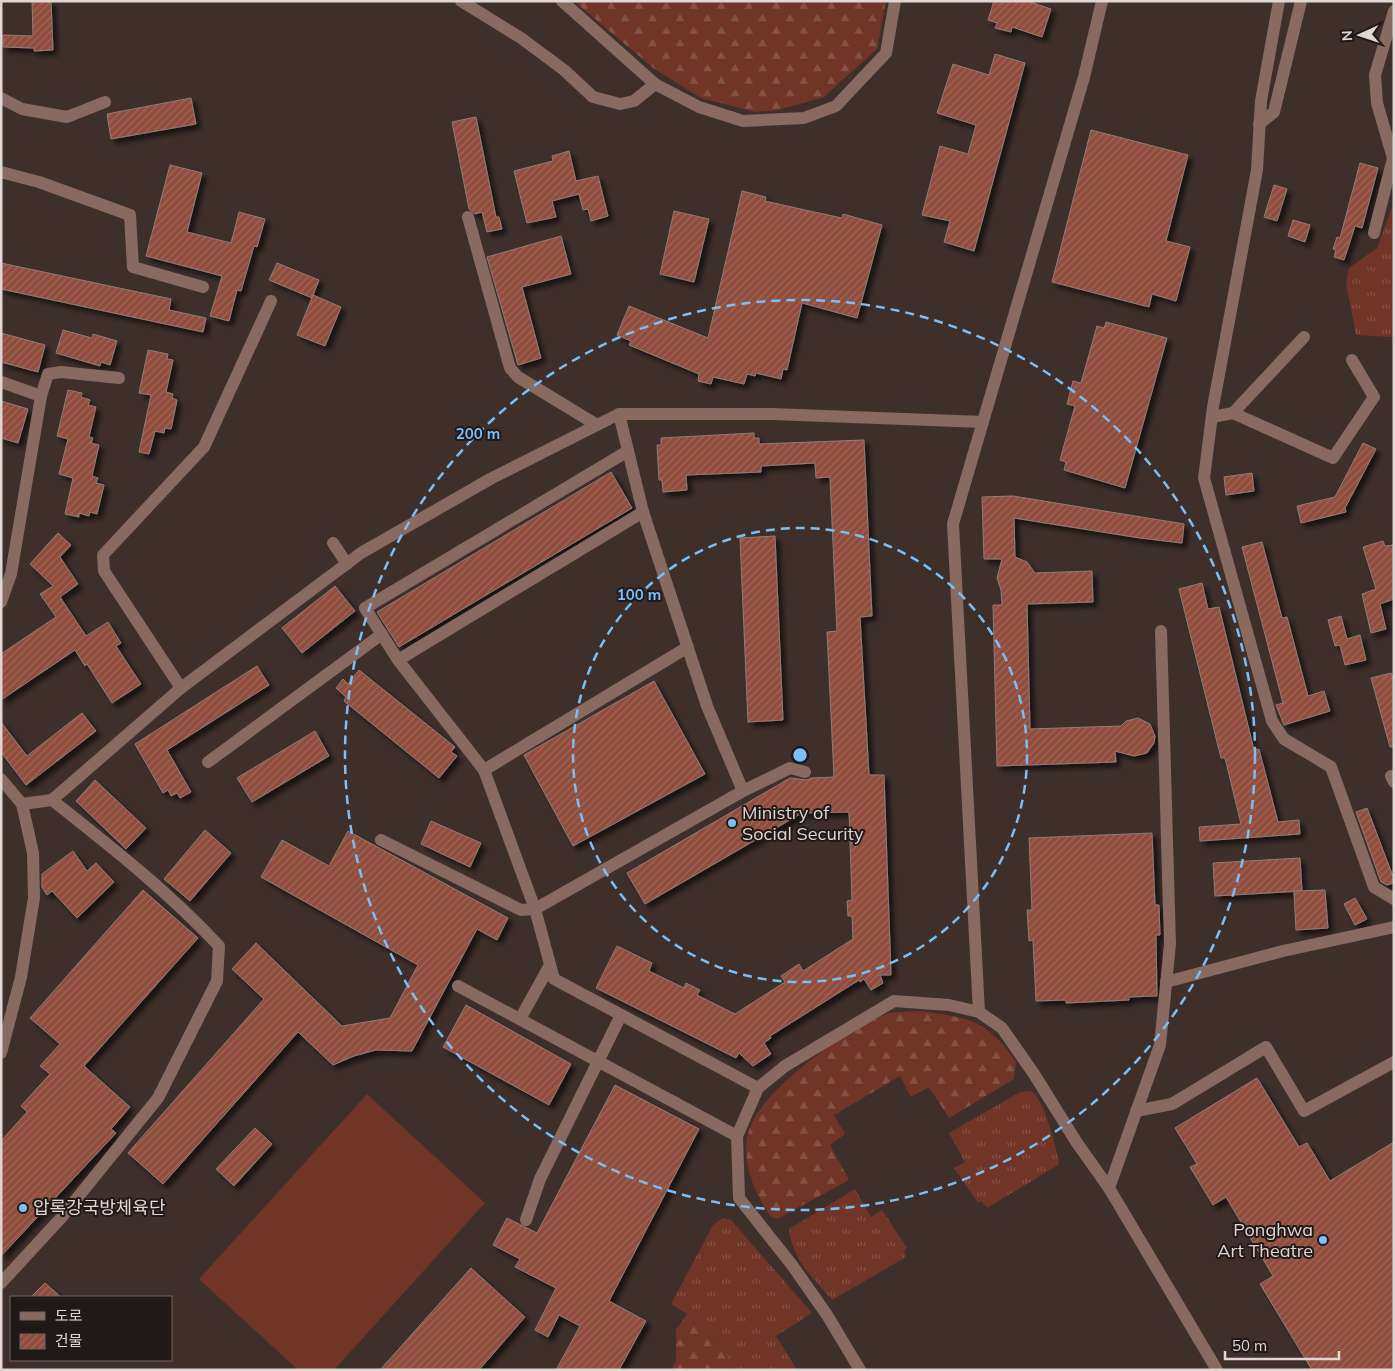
<svg xmlns="http://www.w3.org/2000/svg" width="1395" height="1371" font-family="Mulish,'Noto Sans KR',sans-serif">
  <style>
    .grass { fill: url(#grass-tufts) }
    .forest { fill: url(#forest-firs) }
    .pitch { fill: #703526 }
    .building { fill: url(#building-hatch); stroke: #8f7d79; filter: url(#shadow) }
    .lines { fill: none; stroke-linecap: round; stroke-linejoin: round }
    .minor { stroke: #896a61; stroke-width: 12 }
    .ring { fill: none; stroke: #7abff8; stroke-width: 2.5; stroke-dasharray: 9 6 }
    .poi-dot { fill: #7abff8; stroke: #201917; stroke-width: 2 }
    .labels { text-anchor: middle; stroke-width: 4; stroke-linejoin: round; paint-order: stroke }
    .poi-label { font-size: 18px; fill: #e0d6d4; stroke: #201917; text-anchor: start }
    .centre { fill: #7abff8; stroke: #201917; stroke-width: 2.5 }
    .ring-label { font-size: 15px; text-anchor: middle; font-weight: bold; fill: #7abff8; stroke: #201917; stroke-width: 4; stroke-linejoin: round; paint-order: stroke }
  </style>
  <defs>
    <pattern id="grass-tufts" width="24" height="20" patternUnits="userSpaceOnUse" patternTransform="scale(1.25)"><rect width="24" height="20" fill="#703526"/><path d="M3 7l-1-3M5 7V3M7 7l1-3M15 17l-1-3M17 17v-4M19 17l1-3" fill="none" stroke="#845245"/></pattern>
    <pattern id="forest-firs" width="22" height="20" patternUnits="userSpaceOnUse" patternTransform="scale(1.25)"><rect width="22" height="20" fill="#703526"/><path d="M5 1l3.5 6h-7zM16 11l3.5 6h-7z" fill="#845245"/></pattern>
    <pattern id="building-hatch" width="6" height="6" patternUnits="userSpaceOnUse" patternTransform="scale(1.25)"><rect width="6" height="6" fill="#904d3d"/><path d="M-1 1l2-2M0 6l6-6M5 7l2-2" fill="none" stroke="#9f6658"/></pattern>
    <filter id="shadow"><feDropShadow dx="4.5" dy="4.5" stdDeviation="2.5" flood-color="#0009"/></filter>
  </defs>
  <rect width="100%" height="100%" fill="#3e2f2b"/>
  <!-- grass -->
  <g class="grass">
    <polygon points="1394,202 1394,337 1356,335 1346,283 1349,268 1377,248"/>
    <path d="M1031,1091c14,9 23,52 28,69l-1,5 -71,43 -6,-7 -3,2 -24,-35 11,-6 -16,-29 71,-41z"/>
    <path d="M855,1189l16,28 11,-7 25,38 -3,3 2,6 -74,43c-20,-24 -39,-39 -43,-71z"/>
    <polygon points="723,1218 731,1220 812,1313 776,1336 797,1370 735,1370 719,1344 702,1332 687,1314 671,1304 713,1225"/>
  </g>
  <!-- forest -->
  <g class="forest">
    <polygon points="574,1 886,1 877,49 824,97 778,110 755,112 701,98 653,68"/>
    <path d="M920,1011c49,7 67,8 96,51l-2,17 -65,39 -20,-31 -18,10 -11,-21 -66,39 11,19 -15,11 19,35 -72,39 -7,-3c-16,-25 -30,-55 -21,-86 12,-40 101,-104 141,-117 9,-2 21,-1 30,-2z"/>
    <polygon points="687,1314 702,1332 719,1344 735,1370 671,1370 676,1361 676,1330"/>
  </g>
  <!-- pitch -->
  <polygon class="pitch" points="367,1094 485,1203 334,1370 298,1370 199,1279"/>
  <!-- building -->
  <g class="building">
    <polygon points="32,1 51,1 53,50 34,51 34,48 3,47 3,35 33,36"/>
    <polygon points="994,1 1027,1 1051,9 1042,37 1012,27 1011,32 995,28 997,23 988,20"/>
    <polygon points="995,54 1025,63 974,251 944,242 950,221 922,215 940,146 968,154 976,125 937,113 953,64 989,75"/>
    <polygon points="191,98 196,124 111,139 107,114"/>
    <polygon points="476,117 496,217 499,217 502,229 487,232 482,212 475,214 469,209 452,122"/>
    <polygon points="1091,130 1188,155 1166,241 1190,247 1176,301 1152,294 1149,307 1052,282"/>
    <polygon points="569,151 576,181 598,176 608,216 591,221 588,209 583,210 579,194 552,201 556,217 527,223 514,171 553,161 552,156"/>
    <polygon points="1360,163 1378,168 1362,228 1355,226 1344,260 1334,257 1336,250 1333,249 1337,237 1340,238"/>
    <polygon points="170,165 202,173 187,232 231,243 239,212 265,219 257,247 254,246 241,291 237,290 229,321 210,316 222,276 146,256"/>
    <polygon points="1274,185 1287,189 1277,221 1264,217"/>
    <polygon points="742,191 766,197 765,201 805,210 842,218 843,214 882,225 857,318 802,303 787,370 783,369 781,379 756,373 755,376 747,374 744,384 713,377 711,384 698,381 699,374 629,345 631,341 617,335 629,306 708,338"/>
    <polygon points="674,211 709,219 694,282 660,274"/>
    <polygon points="1293,220 1310,225 1305,242 1288,236"/>
    <polygon points="561,236 571,274 522,287 541,358 518,365 487,257"/>
    <polygon points="1,263 171,299 169,310 206,318 203,332 1,289"/>
    <polygon points="277,263 319,280 312,298 269,280"/>
    <polygon points="313,295 341,307 325,346 297,335"/>
    <polygon points="1106,322 1167,338 1125,488 1064,470 1066,462 1060,460 1075,406 1067,404 1073,381 1081,383 1097,326 1104,328"/>
    <polygon points="63,330 92,338 93,334 117,341 110,365 101,362 100,366 56,353"/>
    <polygon points="1,333 45,345 38,372 1,362"/>
    <polygon points="148,350 168,354 167,359 173,360 166,392 173,394 172,398 177,400 171,429 165,428 164,433 155,431 149,454 139,452 151,395 139,393"/>
    <polygon points="68,390 82,393 81,397 90,400 88,405 96,407 89,437 93,438 91,443 99,445 92,476 98,478 96,483 104,485 97,514 90,512 89,516 79,513 79,517 65,514 73,478 59,474 68,439 57,436"/>
    <polygon points="1,401 28,409 18,443 1,438"/>
    <polygon points="754,433 754,438 759,438 759,444 864,440 872,616 860,617 869,775 884,775 891,975 880,975 883,983 871,990 864,979 860,982 859,980 770,1036 771,1038 764,1043 771,1054 753,1066 739,1053 736,1058 596,988 617,946 652,963 649,971 684,988 686,983 700,990 697,995 735,1014 785,982 781,976 799,964 803,971 853,939 852,916 848,916 847,901 852,900 849,812 802,813 645,904 627,873 790,778 807,780 811,778 834,777 827,632 837,631 830,477 816,478 815,463 761,466 761,472 686,475 687,490 663,492 662,480 659,480 657,445 661,445 661,438"/>
    <polygon points="1363,443 1376,449 1345,508 1346,512 1301,523 1297,506 1335,497"/>
    <polygon points="611,472 632,508 399,647 377,612"/>
    <polygon points="1252,473 1254,491 1226,495 1224,477"/>
    <polygon points="1013,496 1184,524 1182,543 1140,538 1014,518 1015,557 1027,562 1035,573 1092,571 1093,602 1027,604 1030,729 1121,726 1126,721 1138,718 1150,724 1155,736 1154,743 1147,753 1134,756 1115,751 1116,762 997,766 993,605 1002,605 1001,590 997,578 1002,559 984,559 982,497"/>
    <polygon points="58,533 71,545 60,557 78,584 60,597 86,636 108,622 121,643 116,646 141,684 112,703 87,664 85,666 75,650 1,700 1,654 56,617 40,594 53,586 30,564"/>
    <polygon points="775,536 783,720 748,722 740,538"/>
    <polygon points="1383,541 1385,546 1394,545 1394,599 1380,604 1386,629 1371,633 1362,594 1376,589 1363,547"/>
    <polygon points="1262,542 1282,618 1287,617 1308,696 1324,691 1330,711 1284,725 1276,705 1283,703 1242,547"/>
    <polygon points="1202,583 1208,609 1219,607 1254,750 1259,749 1278,822 1299,820 1300,834 1200,841 1199,827 1241,824 1225,758 1221,758 1179,589"/>
    <polygon points="335,586 355,611 302,653 282,628"/>
    <polygon points="1341,616 1347,639 1360,635 1366,660 1345,665 1340,645 1335,646 1328,620"/>
    <polygon points="257,666 269,685 167,750 191,792 180,798 177,793 171,796 168,790 163,793 135,744"/>
    <polygon points="359,670 455,747 451,752 457,756 439,778 344,701 346,697 336,688 343,679 348,684"/>
    <polygon points="1391,673 1394,681 1394,747 1390,747 1371,678"/>
    <polygon points="654,681 705,774 573,846 524,755"/>
    <polygon points="82,713 96,731 26,785 1,752 1,722 27,756"/>
    <polygon points="315,731 329,756 252,802 237,778"/>
    <polygon points="95,780 146,828 126,849 76,801"/>
    <polygon points="1367,808 1394,879 1394,883 1387,885 1381,882 1356,812"/>
    <polygon points="431,821 481,843 470,867 421,844"/>
    <polygon points="205,830 231,853 190,901 164,879"/>
    <polygon points="348,831 508,918 497,940 477,929 412,1051 376,1050 354,1056 333,1065 298,1032 163,1184 128,1153 264,999 232,969 256,943 342,1026 390,1018 418,965 261,877 282,840 329,866"/>
    <polygon points="1152,833 1155,905 1159,905 1160,935 1156,935 1157,996 1129,997 1129,1000 1066,1003 1066,1000 1036,1001 1033,940 1029,941 1027,910 1032,910 1029,838"/>
    <polygon points="73,851 87,871 96,863 114,882 77,918 52,891 47,895 42,887 42,874"/>
    <polygon points="1300,858 1302,891 1215,896 1213,863"/>
    <polygon points="143,890 198,938 84,1066 130,1107 111,1129 116,1133 1,1256 1,1141 27,1112 21,1106 50,1074 40,1066 60,1044 30,1018"/>
    <polygon points="1325,890 1328,928 1296,930 1294,891"/>
    <polygon points="1355,898 1367,919 1355,925 1344,904"/>
    <polygon points="466,1005 571,1064 549,1105 443,1047"/>
    <polygon points="1257,1078 1299,1147 1307,1143 1330,1181 1394,1142 1394,1370 1312,1370 1260,1284 1273,1276 1226,1197 1213,1205 1190,1167 1197,1164 1175,1128"/>
    <polygon points="615,1085 699,1129 609,1301 646,1321 619,1370 556,1370 580,1326 559,1315 548,1337 535,1330 556,1288 515,1267 520,1259 493,1245 507,1218 537,1233"/>
    <polygon points="255,1128 272,1144 234,1186 216,1169"/>
    <polygon points="471,1268 525,1317 479,1370 380,1370"/>
    <polygon points="45,1283 61,1297 31,1297"/>
  </g>
  <g class="lines">
    <!-- minor -->
    <g class="minor">
      <polyline points="461,1 521,38 564,70 593,97 620,104 634,101 655,84"/>
      <polyline points="562,1 655,84 699,107 743,121 804,118 836,106 886,53 895,1"/>
      <polyline points="1279,1 1261,101 1257,170 1213,407 1204,478 1272,721 1284,739 1331,767 1374,887 1394,899"/>
      <polyline points="1,98 22,109 67,117 105,102"/>
      <polyline points="1259,124 1274,112 1301,1"/>
      <polyline points="1,172 39,182 130,215 133,267 203,287"/>
      <polyline points="468,217 510,368 518,377 597,425"/>
      <polyline points="1374,233 1393,158 1377,103 1375,75 1394,11"/>
      <polyline points="1,382 41,396"/>
      <polyline points="1233,413 1333,458 1374,397 1352,360"/>
      <polyline points="619,414 643,512 707,706 743,791"/>
      <polyline points="1212,417 1233,413 1304,337"/>
      <polyline points="628,451 365,608 398,660 484,770 535,909 554,979 758,1088"/>
      <polyline points="333,543 347,564"/>
      <polyline points="1,602 11,574 41,396 48,374 61,372 119,378"/>
      <polyline points="398,660 643,512"/>
      <polyline points="181,688 104,571 103,555 204,447 271,301"/>
      <polyline points="208,762 382,634"/>
      <polyline points="484,770 688,647"/>
      <polyline points="1391,776 1394,782"/>
      <polyline points="1,779 22,804 33,853 34,898 21,977 1,1053"/>
      <polyline points="22,804 52,800 181,688 361,553 492,478 619,414 772,414 983,422"/>
      <polyline points="381,840 521,910 535,909 743,791 790,768 805,772"/>
      <polyline points="1166,982 1283,951 1394,927"/>
      <polyline points="458,986 737,1136"/>
      <polyline points="979,1012 953,524 1084,77 1102,1"/>
      <polyline points="520,1019 550,965"/>
      <polyline points="1136,1111 1172,1104 1266,1047 1304,1111 1394,1062"/>
      <polyline points="1109,1188 1160,1045 1170,944 1161,631"/>
      <polyline points="526,1220 540,1179 621,1015"/>
      <path d="M1,1283l60,-65 97,-120 59,-117 2,-35c-50,-54 -109,-100 -167,-146"/>
      <polyline points="860,1370 827,1315 792,1265 739,1198 737,1136 758,1088 785,1066 894,1001 949,1005 979,1012 1002,1028 1034,1074 1077,1143 1109,1188 1217,1370"/>
    </g>
  </g>
  <!-- distance rings -->
  <g class="ring">
    <circle cx="800" cy="755" r="227"/>
    <circle cx="800" cy="755" r="455"/>
  </g>
  <!-- markers -->
  <g class="poi-dot">
    <circle cx="732" cy="823" r="5"/>
    <circle cx="23" cy="1208" r="5"/>
    <circle cx="1323" cy="1240" r="5"/>
  </g>
  <g class="labels">
    <!-- poi labels -->
    <g class="poi-label">
      <text x="742" y="819">Ministry of<tspan x="742" dy="21">Social Security</tspan></text>
      <text x="33" y="1214">압록강국방체육단</text>
      <text x="1313" y="1236" text-anchor="end">Ponghwa<tspan x="1313" dy="21">Art Theatre</tspan></text>
    </g>
  </g>
  <circle cx="800" cy="755" r="8" class="centre"/>
  <g class="ring-label">
    <text x="478" y="439">200 m</text>
    <text x="639" y="600">100 m</text>
  </g>
  <!-- border -->
  <rect width="1395" height="1371" fill="none" stroke="#e0d6d4" stroke-width="5"/>
  <!-- legend -->
  <rect x="10" y="1296" width="162" height="65" fill="#201917" stroke="#6d6563"/>
  <rect x="20" y="1312" width="25" height="8" fill="#896a61" stroke="#6d6563"/>
  <text x="55" y="1321" font-size="15" fill="#e0d6d4">도로</text>
  <rect x="20" y="1334" width="25" height="15" fill="url(#building-hatch)" stroke="#6d6563"/>
  <text x="55" y="1346" font-size="15" fill="#e0d6d4">건물</text>
  <!-- north arrow -->
  <g transform="translate(1360 35) rotate(267)" stroke="#201917" stroke-width="4" paint-order="stroke">
  <path d="M0-4L9 19L0 12L-9 19Z" fill="#e0d6d4"/>
  <text y="-8" font-size="14" font-weight="bold" text-anchor="middle" fill="#e0d6d4">N</text>
  </g>
  <!-- scale -->
  <path d="M1225 1351v8h114v-8" fill="none" stroke="#e0d6d4" stroke-width="2.5"/>
  <text x="1232" y="1351" font-size="15" fill="#e0d6d4" stroke="#201917" stroke-width="4" paint-order="stroke">50 m</text>
</svg>
